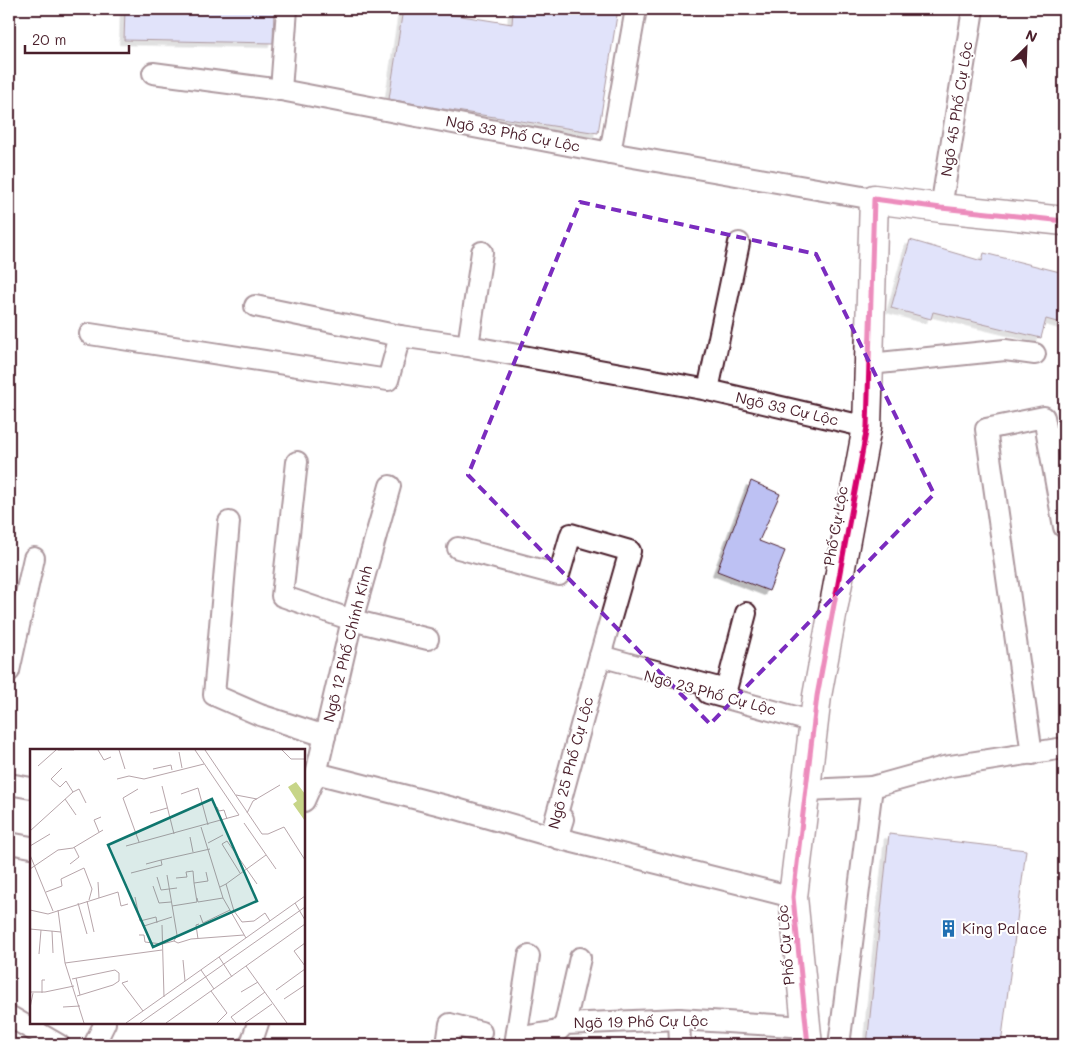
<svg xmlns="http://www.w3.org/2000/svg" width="1073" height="1054" font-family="Mali,sans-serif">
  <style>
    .building { fill: #bdc1f3; stroke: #4a1f2b; filter: url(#shadow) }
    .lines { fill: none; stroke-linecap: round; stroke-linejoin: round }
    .service-casing { stroke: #4a1f2b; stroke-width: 24 }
    .minor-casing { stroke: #4a1f2b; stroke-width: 31 }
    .service { stroke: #fff; stroke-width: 20 }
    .minor { stroke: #fff; stroke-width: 28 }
    .cycleway-casing { stroke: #fff; stroke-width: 8 }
    .cycleway { stroke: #d6006c; stroke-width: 5 }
    .marked { fill: none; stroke: #7b2cbf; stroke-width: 4; stroke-dasharray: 10 6; stroke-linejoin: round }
    .labels { text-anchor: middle; stroke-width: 4; stroke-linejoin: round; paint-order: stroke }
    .street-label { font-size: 15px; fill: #4a1f2b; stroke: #fff }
    .poi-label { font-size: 15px; fill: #4a1f2b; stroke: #fff; text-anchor: start }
    .inset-road { fill: none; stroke: #b7a5aa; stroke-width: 1 }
    .view { fill: #0f766e; fill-opacity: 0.15; stroke: #0f766e; stroke-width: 2.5 }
    .inset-edge { fill: none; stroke: #4a1f2b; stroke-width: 2.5 }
  </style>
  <defs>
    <filter id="shadow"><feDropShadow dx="-4.5" dy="4.5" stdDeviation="0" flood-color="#0004"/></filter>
  </defs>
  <rect width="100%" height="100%" fill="#fff"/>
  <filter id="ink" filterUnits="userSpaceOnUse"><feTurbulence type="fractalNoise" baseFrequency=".02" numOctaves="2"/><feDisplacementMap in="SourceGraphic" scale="10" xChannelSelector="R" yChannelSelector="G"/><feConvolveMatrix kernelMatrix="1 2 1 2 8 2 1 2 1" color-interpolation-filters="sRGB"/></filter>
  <g filter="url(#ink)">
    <!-- building -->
    <g class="building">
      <polygon points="125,9 274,9 273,43 124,40"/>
      <polygon points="403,9 418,9 512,24 513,9 618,9 598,133 443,109 389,99"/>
      <polygon points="910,240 982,261 984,253 1064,273 1064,324 1046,319 1041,338 933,312 931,319 891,308"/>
      <polygon points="751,481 780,494 759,541 785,551 769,591 717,571"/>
      <polygon points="889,834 1026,850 1001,1045 867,1045"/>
    </g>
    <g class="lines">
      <defs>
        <g id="service">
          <polyline points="153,73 281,90 610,153 874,199"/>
          <polyline points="281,90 287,9"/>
          <polyline points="610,153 636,9"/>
          <polyline points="941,208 973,9"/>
          <polyline points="255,306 400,336"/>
          <polyline points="90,334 388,380 400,336 468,346 708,390 867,427"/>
          <polyline points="468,346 482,252"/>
          <polyline points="870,364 1005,350 1035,354"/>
          <polyline points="708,390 739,243"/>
          <polyline points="297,462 282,596 352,620 428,639"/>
          <polyline points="229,522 214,695 260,715 325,736"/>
          <polyline points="458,548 559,575 571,534 630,551 600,656"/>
          <polyline points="9,671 34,558"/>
          <polyline points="708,693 814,722"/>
          <polyline points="1032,754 986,429 1044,417 1064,527"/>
          <polyline points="316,773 457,809 551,836 600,656 726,690 746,613"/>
          <polyline points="9,784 31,788"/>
          <polyline points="872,787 944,767 1064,748"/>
          <polyline points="807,790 872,787 839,1045"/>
          <polyline points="304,801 316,774 352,620 390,486"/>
          <polyline points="563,819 557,838 793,897"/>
          <polyline points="9,843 31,847"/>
          <polyline points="529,956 516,1038 558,1031 565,1024 679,1019 806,1027"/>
          <polyline points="9,1016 59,1045"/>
          <polyline points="679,1019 680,1045"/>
          <polyline points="565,1024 580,958"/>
          <polyline points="94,1045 105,1023"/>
          <polyline points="249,1045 252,1041 258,1023"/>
          <polyline points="447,1045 450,1024 481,1032"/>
        </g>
        <polyline id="minor" points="808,1045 793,897 817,696 867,427 874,199 941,208 1064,221"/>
      </defs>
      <!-- service casing -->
      <use href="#service" class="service-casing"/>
      <!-- minor casing -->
      <use href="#minor" class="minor-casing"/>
      <!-- service -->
      <use href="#service" class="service"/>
      <!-- minor -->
      <use href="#minor" class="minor"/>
      <defs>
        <polyline id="cycleway" points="808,1045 793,897 817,696 867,427 874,199 941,208 1064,221"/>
      </defs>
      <!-- cycleway casing -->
      <use href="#cycleway" class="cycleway-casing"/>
      <!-- cycleway -->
      <use href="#cycleway" class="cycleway"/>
    </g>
  </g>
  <!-- marked area -->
  <path d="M0 0H1073V1054H0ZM580,202l236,52 118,240 -224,230 -242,-249z" fill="#fff" fill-opacity=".55" fill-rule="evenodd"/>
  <path class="marked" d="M580,202l236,52 118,240 -224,230 -242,-249z"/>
  <!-- icons -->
  <defs>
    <symbol id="building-bare" viewBox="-9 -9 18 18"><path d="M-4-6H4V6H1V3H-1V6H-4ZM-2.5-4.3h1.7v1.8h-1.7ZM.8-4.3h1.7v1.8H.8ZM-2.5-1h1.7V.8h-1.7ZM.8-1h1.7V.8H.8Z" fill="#1f6fb2" stroke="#fff" stroke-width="2.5" paint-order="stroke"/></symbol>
  </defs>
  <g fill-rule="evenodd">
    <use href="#building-bare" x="936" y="916" width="25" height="25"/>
  </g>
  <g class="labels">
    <!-- street labels -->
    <g class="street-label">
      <text transform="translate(957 109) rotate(-81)" y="5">Ngõ 45 Phố Cự Lộc</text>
      <text transform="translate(513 134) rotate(11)" y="5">Ngõ 33 Phố Cự Lộc</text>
      <text transform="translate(787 409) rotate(13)" y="5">Ngõ 33 Cự Lộc</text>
      <text transform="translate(836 526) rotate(-80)" y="5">Phố Cự Lộc</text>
      <text transform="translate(348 644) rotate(-76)" y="5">Ngõ 12 Phố Chính Kinh</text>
      <text transform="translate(710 693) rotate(15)" y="5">Ngõ 23 Phố Cự Lộc</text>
      <text transform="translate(571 763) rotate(-75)" y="5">Ngõ 25 Phố Cự Lộc</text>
      <text transform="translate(786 945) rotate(-95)" y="5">Phố Cự Lộc</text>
      <text transform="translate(641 1022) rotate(-1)" y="5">Ngõ 19 Phố Cự Lộc</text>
    </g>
    <!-- poi labels -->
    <g class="poi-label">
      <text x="962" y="934">King Palace</text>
    </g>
  </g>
  <!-- overview -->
  <g transform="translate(30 749)">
    <rect width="275" height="275" fill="#fff"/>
    <path d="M266,33l9,12v27l-12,-17 4,-3 -9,-14z" fill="#c7d588"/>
    <path class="inset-road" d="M28,1h16M68,1l6,10 7,-3M89,1l6,19M175,1l57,84h6l16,-7 21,33M252,1l9,9h14M149,3l3,16M8,17l18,-16M32,19l-11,11 9,8 6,-6 7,11M123,20l18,-4 1,5M87,30l12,-3 15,3 60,-15M132,37l12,48M108,40l-15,9 16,44M151,45l17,-6 10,37M206,46l21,4M35,50l11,16M187,58l2,4 5,-1 3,9M120,64l17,-5M217,64l6,-12 27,-16M214,74l32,46M171,78l22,71 23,40M0,82l43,-39 6,-3 7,14M69,83l-5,-12 7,-3M160,88l3,15M178,94l15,-8M0,97l20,-12M96,97l113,-31 -44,-65M0,106l23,56M40,115l9,-7 -5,-10M116,115l15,-4M0,120l28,-19 15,-2 30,-18M101,124l31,-8 -1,-5 49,-11M210,124l-18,-29 5,-3 30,43M137,126l10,60 -3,6M127,128l4,13 16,-2M146,129l11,-1 -1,-5 7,-1 1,12M68,133l1,16M196,135l40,-29M123,137l6,17 12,-1M190,138l6,-3 8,27 8,11 12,-1 11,-8 5,8M16,143l16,-6 -1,-7 23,-11 8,21 -3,11M105,148l5,24 16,-4 1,6M167,149l1,4 25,-4M57,152l7,31M48,154l9,31M265,154l10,17M142,157l25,-4 -3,-19 14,-2 -2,-9M0,161l18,4 70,-22 3,14 7,-2M28,161l7,53 19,60M170,166l3,8 27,-13M132,176l2,72M114,177l28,-9M0,180l31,3M22,182l1,22M109,186h5l1,7 17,2 12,-3M168,190l-2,-14 3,-1M144,192l4,2 13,-4 53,-4M275,194l-11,8 11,15M9,205l2,-24M189,208l13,20M153,211l2,21M35,214l97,-13M216,217l41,57M171,221l13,19M46,229l4,17M42,230l43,-9 4,3v8l-6,4 -36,11M98,232l-6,2 21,28M246,241l29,-21M181,242l16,22 -10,10M0,243h15l29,-6M211,243l17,-10M12,244v-13h3M254,250l21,-14M33,258l17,-1M0,259l3,-15M96,274l179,-127M110,274l165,-116M136,274l139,-99M206,274l-5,-6 34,-25M215,274l27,-19"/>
    <path class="view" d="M182,50l45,102 -104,46 -45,-102z"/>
    <rect width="275" height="275" class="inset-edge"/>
  </g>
  <!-- margin -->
  <rect width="1073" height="1054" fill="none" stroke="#fff" stroke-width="30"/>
  <rect x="15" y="15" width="1043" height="1024" fill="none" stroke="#4a1f2b" stroke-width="2" filter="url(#ink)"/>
  <!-- north arrow -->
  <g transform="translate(1026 48) rotate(24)" stroke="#ffffff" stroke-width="4" paint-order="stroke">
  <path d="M0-4L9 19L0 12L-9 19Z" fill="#4a1f2b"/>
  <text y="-8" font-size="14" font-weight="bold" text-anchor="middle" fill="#4a1f2b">N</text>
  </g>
  <!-- scale -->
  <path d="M25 45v8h104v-8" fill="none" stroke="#4a1f2b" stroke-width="2.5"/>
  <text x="32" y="45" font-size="15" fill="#4a1f2b" stroke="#ffffff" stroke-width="4" paint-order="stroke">20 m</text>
</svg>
